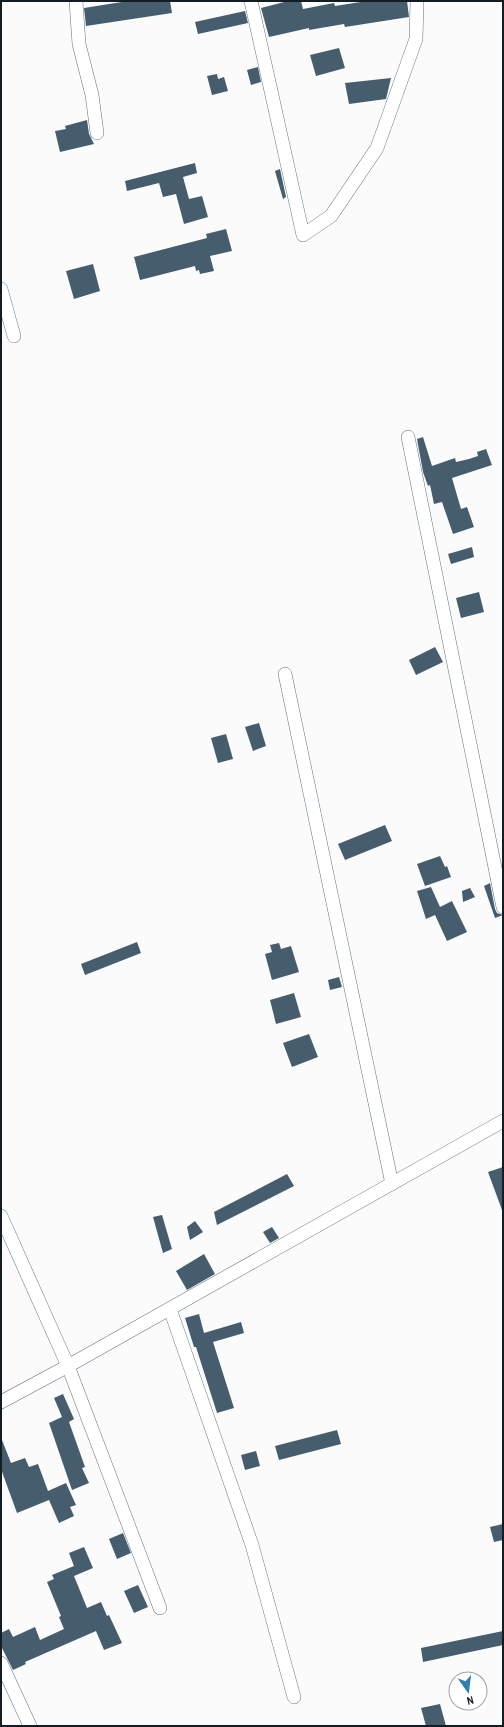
<svg xmlns="http://www.w3.org/2000/svg" width="504" height="1727" font-family="'Archivo Narrow',sans-serif">
  <style>
    .building { fill: #465d6d }
    .lines { fill: none; stroke-linecap: round; stroke-linejoin: round }
    .minor-casing { stroke: #5e7687; stroke-width: 14 }
    .minor { stroke: #fff; stroke-width: 13 }
  </style>
  <rect width="100%" height="100%" fill="#fbfbfb"/>
  <!-- building -->
  <g class="building">
    <polygon points="128,1 170,1 172,13 86,26 84,8"/>
    <polygon points="288,1 301,1 303,9 334,3 335,6 367,1 407,1 409,17 345,27 344,24 309,30 309,28 269,37 261,8"/>
    <polygon points="245,11 248,23 198,34 195,22"/>
    <polygon points="339,48 345,68 316,76 310,55"/>
    <polygon points="258,67 261,82 251,85 247,70"/>
    <polygon points="217,74 218,79 224,77 228,91 212,95 207,76"/>
    <polygon points="391,78 386,99 349,104 345,83"/>
    <polygon points="87,120 89,134 94,144 60,152 55,131 66,129 65,126"/>
    <polygon points="195,163 197,173 183,177 189,199 202,196 208,217 184,224 176,194 163,197 159,183 127,191 125,181"/>
    <polygon points="280,169 286,197 283,199 275,171"/>
    <polygon points="226,229 232,251 210,256 214,271 200,274 199,270 196,271 195,266 140,280 134,257 207,238 206,234"/>
    <polygon points="93,264 100,291 74,299 66,271"/>
    <polygon points="423,437 432,466 455,458 456,462 469,459 478,456 477,452 486,449 492,465 452,478 461,509 467,507 474,527 453,534 442,502 434,504 430,485 428,486 423,472 417,439"/>
    <polygon points="472,547 474,557 451,564 448,554"/>
    <polygon points="479,592 484,612 461,618 456,598"/>
    <polygon points="435,647 443,662 416,675 409,660"/>
    <polygon points="259,723 266,746 253,751 245,727"/>
    <polygon points="226,734 233,759 218,763 211,738"/>
    <polygon points="385,825 392,841 345,860 338,844"/>
    <polygon points="440,856 445,867 447,866 451,877 425,886 417,864"/>
    <polygon points="490,883 495,909 497,913 503,915 495,918 484,886"/>
    <polygon points="431,887 440,907 452,901 467,932 447,941 435,915 426,919 417,891"/>
    <polygon points="470,888 475,897 463,902 462,891"/>
    <polygon points="137,942 141,953 85,975 81,964"/>
    <polygon points="279,943 281,949 291,946 299,972 272,980 265,954 272,952 270,945"/>
    <polygon points="339,977 342,987 330,990 328,980"/>
    <polygon points="294,993 301,1017 276,1024 270,1000"/>
    <polygon points="309,1034 318,1057 292,1067 283,1043"/>
    <polygon points="503,1167 503,1210 502,1210 488,1172"/>
    <polygon points="287,1174 294,1186 217,1225 214,1212"/>
    <polygon points="162,1215 172,1249 163,1253 153,1217"/>
    <polygon points="195,1221 203,1232 190,1240 187,1227"/>
    <polygon points="272,1227 279,1238 270,1243 263,1232"/>
    <polygon points="204,1254 215,1274 187,1290 176,1271"/>
    <polygon points="199,1314 204,1333 241,1322 244,1333 213,1342 234,1408 217,1413 196,1347 194,1347 185,1318"/>
    <polygon points="63,1394 74,1419 69,1422 85,1467 82,1468 89,1483 72,1490 49,1423 62,1417 54,1398"/>
    <polygon points="337,1430 341,1444 279,1460 275,1446"/>
    <polygon points="1,1440 2,1440 11,1463 25,1458 29,1467 38,1464 48,1491 66,1483 76,1505 70,1507 74,1516 59,1523 49,1500 17,1513 1,1469"/>
    <polygon points="256,1451 260,1466 245,1470 241,1455"/>
    <polygon points="503,1524 503,1540 494,1542 490,1527"/>
    <polygon points="123,1533 131,1553 117,1559 109,1539"/>
    <polygon points="84,1547 93,1568 74,1576 87,1608 101,1602 107,1616 109,1615 122,1643 104,1650 96,1631 25,1662 26,1664 13,1670 1,1646 1,1633 9,1629 13,1637 35,1627 40,1640 64,1629 59,1617 61,1616 47,1582 54,1579 52,1575 74,1566 69,1553"/>
    <polygon points="138,1585 148,1607 134,1613 124,1591"/>
    <polygon points="503,1631 503,1645 423,1662 421,1648"/>
    <polygon points="440,1704 446,1726 426,1726 421,1708"/>
  </g>
  <g class="lines">
    <defs>
      <g id="minor">
        <polyline points="76,1 79,44 92,95 97,133"/>
        <polyline points="251,1 303,235 331,216 377,148 416,39 417,1"/>
        <polyline points="1,289 14,336"/>
        <polyline points="408,437 503,907"/>
        <polyline points="285,674 392,1184"/>
        <polyline points="1,1216 68,1366 160,1608"/>
        <polyline points="170,1309 252,1545 294,1697"/>
        <polyline points="1,1402 68,1366 503,1121"/>
        <polyline points="1,1663 30,1726"/>
      </g>
    </defs>
    <!-- minor casing -->
    <use href="#minor" class="minor-casing"/>
    <!-- minor -->
    <use href="#minor" class="minor"/>
  </g>
  <!-- border -->
  <rect width="504" height="1727" fill="none" stroke="#121c22" stroke-width="4"/>
  <!-- north arrow -->
  <g transform="translate(468 1691) rotate(166)"><circle r="19" fill="#ffffff" stroke="#a0a4a7"/>
  <path d="M0-3L7 15L0 10L-7 15Z" fill="#2e80b1"/>
  <text y="-6" font-size="11" font-weight="bold" text-anchor="middle" fill="#121c22">N</text>
  </g>
</svg>
